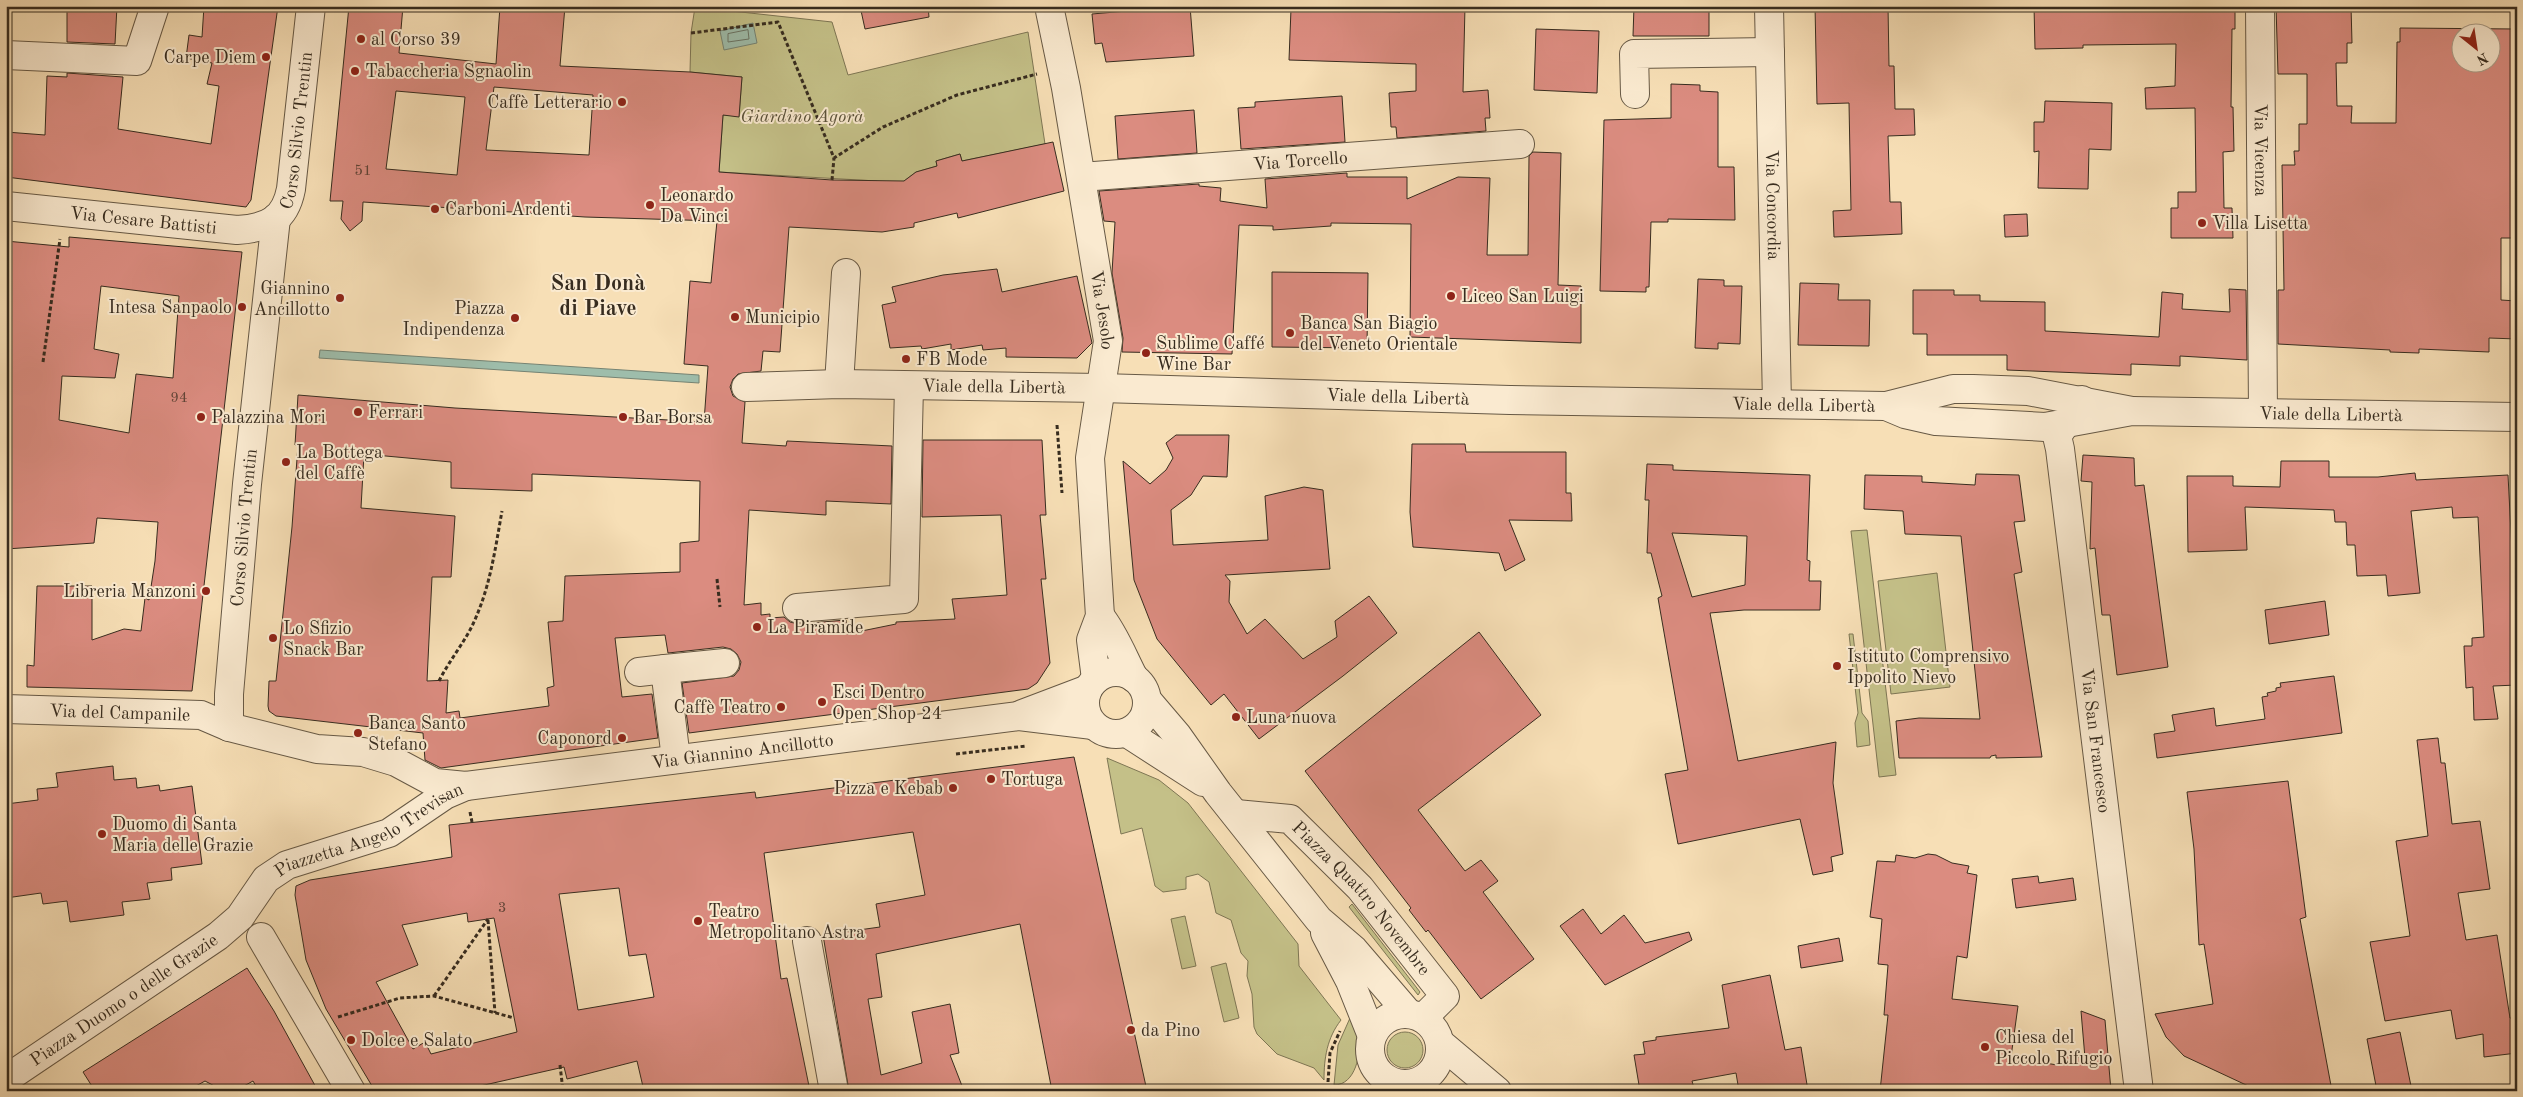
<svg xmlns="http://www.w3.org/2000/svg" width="2523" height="1097" font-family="'Old Standard TT',serif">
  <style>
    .green { fill: #c4c088; stroke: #7e7654 }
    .water { fill: #9ebdab; stroke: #758373 }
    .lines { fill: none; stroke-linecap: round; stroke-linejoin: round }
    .shore { stroke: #6a7465; stroke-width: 1 }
    .building { fill: #db8c80; stroke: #372c1f; fill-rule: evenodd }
    .minor-casing { stroke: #675945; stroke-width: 30 }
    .path { stroke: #372c1f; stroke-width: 3; stroke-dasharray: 4 2.5; stroke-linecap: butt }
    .minor { stroke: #faead0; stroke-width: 28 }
    .poi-dot { fill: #8f2418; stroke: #faead0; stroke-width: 2 }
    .labels { text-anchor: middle; stroke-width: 4; stroke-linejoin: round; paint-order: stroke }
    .number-label { font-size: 15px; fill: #604437 }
    .poi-label { font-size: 18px; fill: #372c1f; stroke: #faead0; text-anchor: start }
    .park-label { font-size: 18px; font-style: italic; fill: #5a5139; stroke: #faead0 }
    .street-label { font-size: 18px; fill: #372c1f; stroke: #faead0 }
    .district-label { font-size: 22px; font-weight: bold; fill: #372c1f; stroke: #faead0 }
  </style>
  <rect width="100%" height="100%" fill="#f7dfb6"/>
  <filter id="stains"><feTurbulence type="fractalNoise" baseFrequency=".004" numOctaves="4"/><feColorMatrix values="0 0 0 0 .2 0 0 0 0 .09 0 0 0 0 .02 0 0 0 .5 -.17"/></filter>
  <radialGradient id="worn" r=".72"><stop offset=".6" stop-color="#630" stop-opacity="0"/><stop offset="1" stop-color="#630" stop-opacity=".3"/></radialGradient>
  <!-- green -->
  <g class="green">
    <polygon points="695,7 832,22 848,75 1028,32 1045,144 962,161 960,154 936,161 937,166 916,172 888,193 877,181 719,172 723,115 739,116 742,77 690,72 691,33"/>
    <polygon points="1867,530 1896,775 1879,777 1851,531"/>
    <polygon points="1937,573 1950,687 1891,694 1878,581"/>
    <polygon points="1849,634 1853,634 1862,713 1868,721 1870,745 1857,747 1855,723 1858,713"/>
    <path d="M1107,758l52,22 29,23 110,141 1,22 42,54c-14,18 -17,38 -17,60l-10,-12 -37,-14 -20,-20 -3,-7 -2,-33 -5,-18 1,-15 -7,-8 -10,-33 -15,-7 -7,-31 -11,-8 -12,3v12l-23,3 -8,-6 -13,-58 -21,6z"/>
    <polygon points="1352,904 1420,992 1418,995 1349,907"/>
    <polygon points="1185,916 1196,966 1182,969 1171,919"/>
    <polygon points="1226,963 1239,1018 1224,1022 1211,967"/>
    <path d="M1350,1018c3,6 7,12 9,19 2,16 -3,48 -25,48l4,-40z"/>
    <circle cx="1405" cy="1050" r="18"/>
  </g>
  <!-- water -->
  <g class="water">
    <polygon points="753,23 757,43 724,50 720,31"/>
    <polygon points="320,350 699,375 699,383 319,358"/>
  </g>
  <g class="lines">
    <!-- shore -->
    <polygon class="shore" points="748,30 749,39 728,42 728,34"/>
  </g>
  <!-- building -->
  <g class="building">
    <polygon points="67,6 117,6 115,44 67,42"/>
    <polygon points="204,6 278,6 251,200 246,207 6,177 6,132 45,135 47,76 67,77 67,73 123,77 118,129 211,144 219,86 207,84 212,63 186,58 189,35 202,37"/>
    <path d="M349,6h54l-4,47 97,11 4,-58h65l-5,60 130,6 52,5 -3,40 -16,-2 -4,57 113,8 72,1 12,-9 21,-6 -1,-5 24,-7 2,7 91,-19 11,49 -106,27 -1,-5 -43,10v4l-32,5 -93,-5 -9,125 -17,-1 -2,20 -23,3 -5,5 -3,8 3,9 12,6 -3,41 44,3 1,-5 105,5 -1,58 -65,-3v14l-77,-5 -5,95 17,-2v12l9,-1v4l14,-1 6,5 8,2 48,-4 1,14 49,-10v-2l59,-3 -3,-20 55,-4 -6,-80 -79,2 1,-77h119l4,75h-6l6,64h-5l9,84 -13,20 -9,6 -339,44 -7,-50 52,-7 5,-6 2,-8 -4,-8 -6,-5 -8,-2 -55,6 -3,-18 -50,3 7,59 30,-3 6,44 -217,30 -16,-8 -2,-27 -147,-17 -7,-5 -1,-5 1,-25h7l16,-154 6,-82h-3l3,-50 157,13 249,14 4,-56 -24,-2 6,-83 21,2 6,-62 -132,-4 -222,-15 -1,19 -12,10 -9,-12 2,-18h-13zM494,87l99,8 -4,60 -103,-5zM396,91l69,6 -8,78 -71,-6zM364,454l87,8v26l81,3v-17l168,7 -1,60 -19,2v29l-115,4 -2,45 -15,1 6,64 -7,2 2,18 -89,12 -1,-7 -13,2 2,-33 -21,1 5,-104h19l4,-61 -94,-8z"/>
    <polygon points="860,6 928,6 929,17 865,29"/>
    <polygon points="1150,6 1190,6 1194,56 1106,62 1102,43 1095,44 1092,14 1150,9"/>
    <polygon points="1400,6 1465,6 1463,92 1488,90 1490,118 1485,118 1486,131 1397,138 1396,127 1391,127 1389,93 1416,91 1416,64 1289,60 1291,9 1400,12"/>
    <polygon points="1634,6 1709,6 1709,36 1633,36"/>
    <polygon points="1815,6 1888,6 1889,66 1894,66 1895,109 1914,109 1915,135 1888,136 1890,202 1901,202 1902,234 1834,237 1833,211 1851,210 1849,103 1817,104"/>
    <polygon points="2034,6 2235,6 2235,29 2232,29 2231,107 2233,107 2234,151 2223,152 2224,208 2232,208 2233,238 2171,238 2171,208 2178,208 2178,192 2196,192 2195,108 2146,109 2145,88 2175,86 2176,44 2083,45 2083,48 2035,49"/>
    <path d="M2276,6h75l1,37h-5v20h-11l1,43h15l-1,17h45l1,-81h3v-14l117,1v209h-16v62l16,1v38l-28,-1v14l-70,-3v4l-29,-1v-2l-112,-6v-54h6l-2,-125h13l-1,-14h5v-27h8v-50h-29zM2460,32h30v30h-30z"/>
    <polygon points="1536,29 1599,31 1597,93 1534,90"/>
    <polygon points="1671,84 1700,85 1700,91 1718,92 1718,167 1734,167 1735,220 1668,219 1668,222 1651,222 1649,287 1646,287 1646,292 1600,291 1604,120 1671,118"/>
    <polygon points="1342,96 1345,142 1241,149 1238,108 1255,107 1255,102"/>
    <polygon points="2045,101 2112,103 2111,150 2089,149 2088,189 2038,188 2039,151 2034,152 2034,122 2044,122"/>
    <polygon points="1194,110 1197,153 1118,159 1115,116"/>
    <polygon points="1533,152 1561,153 1558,285 1581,286 1581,343 1410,337 1411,224 1331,223 1331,226 1273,230 1273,226 1239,225 1232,354 1122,352 1123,338 1112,273 1115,222 1104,221 1099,191 1199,184 1199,186 1221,188 1220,201 1267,208 1265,179 1347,173 1347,177 1407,177 1407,199 1458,177 1490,178 1487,255 1528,255 1529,156"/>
    <polygon points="2027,214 2028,236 2005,237 2004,215"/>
    <path d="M69,237l173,15 -50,439 -165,-4v-22l7,1 3,-80h55v54l32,-11 17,2 4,-33 4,2 6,-39 3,-39 -61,-4 -3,25 -88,6v-308l63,6zM101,286l78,10 -6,82 -37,-4 -7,59 -70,-13 3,-44 53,2 4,-24 -25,-5z"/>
    <polygon points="997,269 1002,292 1077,276 1092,343 1077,358 1006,357 1006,348 983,350 982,345 951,350 951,344 922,349 921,346 890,348 882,305 896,302 892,287 943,275"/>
    <polygon points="1272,272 1368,273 1367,348 1272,347"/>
    <polygon points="1698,279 1724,280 1724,286 1742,286 1740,344 1718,343 1718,349 1695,348"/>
    <polygon points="1800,283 1839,284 1838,300 1870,300 1869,346 1798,345"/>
    <polygon points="2229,289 2246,290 2247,360 2180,356 2180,366 2131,364 2131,375 2007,370 2007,355 1927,355 1927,334 1913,334 1913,290 1954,290 1954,295 1980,295 1980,301 2045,302 2045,331 2159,337 2162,292 2183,294 2182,309 2230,312"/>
    <polygon points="1176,435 1229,435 1227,477 1203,476 1191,495 1171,510 1173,545 1268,540 1265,496 1304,487 1323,490 1330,569 1225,575 1230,581 1229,602 1247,634 1265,619 1303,659 1337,637 1335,621 1369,596 1397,633 1343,676 1259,739 1224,694 1211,705 1157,639 1134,580 1123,461 1150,484 1166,470 1173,458 1166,443"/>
    <polygon points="1412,444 1465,444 1466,452 1566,452 1566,493 1571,493 1572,521 1509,520 1525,560 1505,571 1499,553 1413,547 1410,512"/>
    <polygon points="2083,455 2134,458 2135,486 2144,485 2168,667 2117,675 2110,615 2102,615 2095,548 2090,549 2092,482 2081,481"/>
    <polygon points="2281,461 2329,461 2329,477 2378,477 2415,473 2416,480 2508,475 2512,552 2517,552 2517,685 2493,686 2498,719 2474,720 2473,687 2466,688 2464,646 2472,646 2472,638 2484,637 2478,517 2453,518 2452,507 2411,511 2420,593 2388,596 2386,575 2357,576 2355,545 2347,545 2346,522 2335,522 2334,510 2245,507 2247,550 2188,552 2187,476 2233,476 2233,486 2280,487"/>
    <path d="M1647,464l26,1v5l137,5 -3,85 3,1 -1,20h12l-1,29h-76l-34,3 28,148 98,-19 -3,41 10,71 -12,3 2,14 -20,4 -13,-56 -122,25 -13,-70 23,-4 -30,-172 4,-2 -11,-43h-4l2,-53h-4zM1672,533l75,3 -2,49 -53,12z"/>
    <polygon points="1976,474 2019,475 2025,521 2014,522 2022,572 2014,574 2042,757 1996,758 1996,755 1991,756 1990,758 1899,758 1896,721 1919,718 1980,719 1961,536 1905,534 1903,511 1864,509 1865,475 1922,476 1922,482 1975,485"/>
    <polygon points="2325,601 2329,635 2269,644 2265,610"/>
    <polygon points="1479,632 1541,715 1418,810 1465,871 1481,860 1498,881 1483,892 1534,959 1481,999 1428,930 1426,932 1409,910 1411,908 1305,771"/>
    <polygon points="2334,676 2342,733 2157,758 2154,734 2175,731 2172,715 2214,708 2216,726 2265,719 2262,697 2268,696 2267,693 2276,691 2276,688 2281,687 2280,683"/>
    <polygon points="2438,738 2441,763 2445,763 2452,824 2480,821 2490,889 2458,893 2466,940 2497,935 2510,1018 2517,1018 2517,1053 2484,1057 2483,1034 2456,1039 2451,1010 2385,1021 2370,942 2410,936 2396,841 2428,836 2417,740"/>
    <path d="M1074,757l73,334h-95l-32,-167 -144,30 6,43 -14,2 13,76 41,-12 -10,-51 38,-8 9,49 -9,2 14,36h-115l-26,-156 57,-8 -4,-23 49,-9 -12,-63 -149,21 17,126 6,-1 23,113h-166l-7,-30 -70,18 -3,-12 -106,24h-83l-49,-82 -20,-49 -11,-65 1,-9 14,-6 142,-23 -3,-32 306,-33 1,6zM619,888l10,68 17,-2 8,43 -76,13 -19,-116zM467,913l1,9 26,-4 23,114 -86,22 -6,-12 -12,7 -37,-67 42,-17 -16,-40z"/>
    <polygon points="113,766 114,780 136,778 137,788 159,785 160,791 192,786 202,864 171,868 172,880 147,883 150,899 122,902 124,915 70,922 67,901 43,904 41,893 6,898 6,804 38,800 37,789 58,787 56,773"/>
    <polygon points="2288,781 2306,917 2300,919 2332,1091 2259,1091 2184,1056 2166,1037 2155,1014 2213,1004 2204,944 2199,945 2194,849 2187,792"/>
    <polygon points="1928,854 1936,855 1952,863 1969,866 1967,873 1977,875 1967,958 1957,956 1952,999 2018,1006 2011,1057 2057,1065 2059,1055 2085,1058 2081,1011 2105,1020 2111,1091 1880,1091 1888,1015 1884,1015 1888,965 1878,964 1882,919 1870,917 1877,861 1895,862 1896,855 1915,858"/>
    <polygon points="2038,876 2039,883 2073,878 2076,900 2016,908 2012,879"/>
    <polygon points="1583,909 1601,934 1624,915 1645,943 1689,932 1692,940 1605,985 1560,926"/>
    <polygon points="1839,938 1843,961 1801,968 1798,946"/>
    <polygon points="247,968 274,1011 318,1091 259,1091 253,1081 235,1091 224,1091 205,1081 187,1091 95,1091 83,1072"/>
    <polygon points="1770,975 1785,1050 1801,1047 1808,1091 1739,1091 1736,1073 1692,1081 1694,1088 1677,1091 1640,1091 1634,1055 1645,1054 1643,1042 1656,1040 1656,1037 1729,1028 1722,985"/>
    <polygon points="2400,1032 2412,1091 2377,1091 2367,1039"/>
  </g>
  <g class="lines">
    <defs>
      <g id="minor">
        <path id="s1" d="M1049,6l17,82 42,253 -18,117 10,158 -9,24 5,39"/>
        <path id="s2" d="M1769,6l8,398"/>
        <path id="s3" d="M2260,6l3,407"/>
        <polyline points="6,55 137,61 155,6"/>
        <polyline points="1635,94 1634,54 1770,52"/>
        <path id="s4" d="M1081,177l439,-33"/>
        <path id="s5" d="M6,206l231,24c31,-2 48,-10 54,-41l20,-183"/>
        <polyline points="839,384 846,273"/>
        <path id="s6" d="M746,387l93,-3 262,4 409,12 376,6 67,-17h20l55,2 104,20"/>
        <path id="s7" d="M2082,400l-25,36 3,13 79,642"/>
        <path id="s8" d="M1886,406l19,8 31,7 93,5 16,1 87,-16 385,6"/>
        <polyline points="797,608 904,599 909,386"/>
        <path d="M1100,616c15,19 23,41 34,62"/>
        <polyline points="665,669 725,663"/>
        <circle cx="1116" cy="703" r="31"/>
        <polyline points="639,672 665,669 676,759"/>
        <polyline points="1148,701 1177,735 1218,793 1319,920 1354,950 1409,1014"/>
        <path id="s9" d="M6,709l195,6 28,12 88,22 46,3 33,10 39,21 31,3 553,-70 74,9"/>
        <polyline points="1022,714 1088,689"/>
        <path id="s10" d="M229,727v-33l18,-210 29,-266"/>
        <polyline points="1127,733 1203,782"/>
        <path id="s11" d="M1236,814l54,5 70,69 85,108 -22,22"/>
        <polyline points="1325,933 1350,981 1372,1036"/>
        <polyline points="261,937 351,1091"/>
        <polyline points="807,941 834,1091"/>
        <circle cx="1405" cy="1049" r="35"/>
        <polyline points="1440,1043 1497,1091"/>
        <path id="s12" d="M6,1079l212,-143 22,-19 26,-38 21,-14 102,-32 56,-38 21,-9"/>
      </g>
    </defs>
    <!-- minor casing -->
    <use href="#minor" class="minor-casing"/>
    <!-- path -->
    <g class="path">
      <polyline points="691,33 778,22 834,158 883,127 957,95 1037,74"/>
      <polyline points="832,180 834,158"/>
      <polyline points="43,362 60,239"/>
      <polyline points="1057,425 1062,493"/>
      <polyline points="717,579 720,607"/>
      <path d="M439,681c10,-20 25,-38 34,-57 17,-36 22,-74 29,-113"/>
      <polyline points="956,754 1026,746"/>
      <polyline points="470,812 472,822"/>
      <polyline points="488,920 495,1013"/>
      <polyline points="434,996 488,919"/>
      <polyline points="338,1017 400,998 434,996 514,1018"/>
      <polyline points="560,1065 563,1091"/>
      <polyline points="1328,1082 1330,1053 1340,1031"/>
    </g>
    <!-- minor -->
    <use href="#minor" class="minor"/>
  </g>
  <!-- markers -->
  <g class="poi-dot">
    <circle cx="361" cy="39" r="5"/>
    <circle cx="266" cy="57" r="5"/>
    <circle cx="355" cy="71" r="5"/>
    <circle cx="622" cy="102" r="5"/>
    <circle cx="650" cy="205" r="5"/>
    <circle cx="435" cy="209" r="5"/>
    <circle cx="2202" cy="223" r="5"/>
    <circle cx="1451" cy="296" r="5"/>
    <circle cx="340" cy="298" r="5"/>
    <circle cx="242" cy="307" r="5"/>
    <circle cx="735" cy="317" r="5"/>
    <circle cx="515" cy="318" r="5"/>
    <circle cx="1290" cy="333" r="5"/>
    <circle cx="1146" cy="353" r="5"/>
    <circle cx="906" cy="359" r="5"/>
    <circle cx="358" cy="412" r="5"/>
    <circle cx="201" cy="417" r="5"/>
    <circle cx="623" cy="417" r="5"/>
    <circle cx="286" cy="462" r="5"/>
    <circle cx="206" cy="591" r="5"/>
    <circle cx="757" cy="627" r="5"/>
    <circle cx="273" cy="638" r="5"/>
    <circle cx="1837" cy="666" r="5"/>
    <circle cx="822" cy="702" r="5"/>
    <circle cx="781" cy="707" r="5"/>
    <circle cx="1236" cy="717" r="5"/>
    <circle cx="358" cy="733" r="5"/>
    <circle cx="622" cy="738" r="5"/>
    <circle cx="991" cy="779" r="5"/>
    <circle cx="953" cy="788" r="5"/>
    <circle cx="102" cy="834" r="5"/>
    <circle cx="698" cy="921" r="5"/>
    <circle cx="1131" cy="1030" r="5"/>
    <circle cx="351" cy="1040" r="5"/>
    <circle cx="1985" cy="1047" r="5"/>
  </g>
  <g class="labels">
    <!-- number labels -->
    <g class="number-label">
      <text x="363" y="175">51</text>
      <text x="179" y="402">94</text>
      <text x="502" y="912">3</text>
    </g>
    <!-- poi labels -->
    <g class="poi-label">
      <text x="371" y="45">al Corso 39</text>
      <text x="256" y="63" text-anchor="end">Carpe Diem</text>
      <text x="365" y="77">Tabaccheria Sgnaolin</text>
      <text x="612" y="108" text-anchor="end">Caffè Letterario</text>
      <text x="660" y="201">Leonardo<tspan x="660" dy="21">Da Vinci</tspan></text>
      <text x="445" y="215">Carboni Ardenti</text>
      <text x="2212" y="229">Villa Lisetta</text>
      <text x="330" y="294" text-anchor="end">Giannino<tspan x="330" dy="21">Ancillotto</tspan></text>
      <text x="1461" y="302">Liceo San Luigi</text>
      <text x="232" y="313" text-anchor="end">Intesa Sanpaolo</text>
      <text x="505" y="314" text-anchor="end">Piazza<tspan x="505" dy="21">Indipendenza</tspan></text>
      <text x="745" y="323">Municipio</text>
      <text x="1300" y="329">Banca San Biagio<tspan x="1300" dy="21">del Veneto Orientale</tspan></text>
      <text x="1156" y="349">Sublime Caffé<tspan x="1156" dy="21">Wine Bar</tspan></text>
      <text x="916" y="365">FB Mode</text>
      <text x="368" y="418">Ferrari</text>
      <text x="211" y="423">Palazzina Mori</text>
      <text x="633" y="423">Bar Borsa</text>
      <text x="296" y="458">La Bottega<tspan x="296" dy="21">del Caffè</tspan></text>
      <text x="196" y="597" text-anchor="end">Libreria Manzoni</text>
      <text x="767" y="633">La Piramide</text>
      <text x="283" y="634">Lo Sfizio<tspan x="283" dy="21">Snack Bar</tspan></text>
      <text x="1847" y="662">Istituto Comprensivo<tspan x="1847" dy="21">Ippolito Nievo</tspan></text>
      <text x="832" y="698">Esci Dentro<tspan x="832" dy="21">Open Shop 24</tspan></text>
      <text x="771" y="713" text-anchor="end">Caffè Teatro</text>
      <text x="1246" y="723">Luna nuova</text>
      <text x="368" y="729">Banca Santo<tspan x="368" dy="21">Stefano</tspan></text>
      <text x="612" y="744" text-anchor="end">Caponord</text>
      <text x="1001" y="785">Tortuga</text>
      <text x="943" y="794" text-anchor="end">Pizza e Kebab</text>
      <text x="112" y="830">Duomo di Santa<tspan x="112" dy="21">Maria delle Grazie</tspan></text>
      <text x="708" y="917">Teatro<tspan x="708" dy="21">Metropolitano Astra</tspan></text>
      <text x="1141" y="1036">da Pino</text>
      <text x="1995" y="1043">Chiesa del<tspan x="1995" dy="21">Piccolo Rifugio</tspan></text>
      <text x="361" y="1046">Dolce e Salato</text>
    </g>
    <!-- park labels -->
    <g class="park-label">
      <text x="802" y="122">Giardino Agorà</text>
    </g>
    <!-- street labels -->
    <g class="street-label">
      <text dy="6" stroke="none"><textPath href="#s5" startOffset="366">Corso Silvio Trentin</textPath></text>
      <text dy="6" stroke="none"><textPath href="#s3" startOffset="144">Via Vicenza</textPath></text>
      <text dy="6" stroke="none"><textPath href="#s4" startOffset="220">Via Torcello</textPath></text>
      <text dy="6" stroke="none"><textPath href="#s2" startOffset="199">Via Concordia</textPath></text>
      <text dy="6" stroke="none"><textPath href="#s5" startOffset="138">Via Cesare Battisti</textPath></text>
      <text dy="6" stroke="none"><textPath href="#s1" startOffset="309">Via Jesolo</textPath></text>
      <text dy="6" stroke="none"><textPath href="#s6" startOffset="248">Viale della Libertà</textPath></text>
      <text dy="6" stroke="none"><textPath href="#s6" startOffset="652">Viale della Libertà</textPath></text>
      <text dy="6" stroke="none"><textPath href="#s6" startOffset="1058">Viale della Libertà</textPath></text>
      <text dy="6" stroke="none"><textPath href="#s8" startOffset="449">Viale della Libertà</textPath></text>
      <text dy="6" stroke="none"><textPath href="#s10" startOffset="200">Corso Silvio Trentin</textPath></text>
      <text dy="6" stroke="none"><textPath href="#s9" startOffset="114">Via del Campanile</textPath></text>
      <text dy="6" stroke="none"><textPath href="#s7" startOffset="351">Via San Francesco</textPath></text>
      <text dy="6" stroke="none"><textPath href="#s9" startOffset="751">Via Giannino Ancillotto</textPath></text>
      <text dy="6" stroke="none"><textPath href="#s12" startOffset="446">Piazzetta Angelo Trevisan</textPath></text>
      <text dy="6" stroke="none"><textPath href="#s11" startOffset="161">Piazza Quattro Novembre</textPath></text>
      <text dy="6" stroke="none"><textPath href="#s12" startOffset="142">Piazza Duomo o delle Grazie</textPath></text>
    </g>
    <!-- district labels -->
    <g class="district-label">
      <text x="598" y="290">San Donà<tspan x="598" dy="25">di Piave</tspan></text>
    </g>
  </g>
  <!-- margin -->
  <rect width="2523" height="1097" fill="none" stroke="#f7dfb6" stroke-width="25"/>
  <rect x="8" y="8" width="2508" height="1082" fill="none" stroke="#372c1f" stroke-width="2.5"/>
  <rect x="12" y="12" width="2498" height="1072" fill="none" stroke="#372c1f"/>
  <!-- north arrow -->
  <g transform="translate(2476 48) rotate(150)"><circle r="24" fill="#faead0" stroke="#ac9e89"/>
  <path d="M0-4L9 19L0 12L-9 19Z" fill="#8f2418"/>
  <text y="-8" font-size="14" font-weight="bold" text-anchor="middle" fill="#372c1f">N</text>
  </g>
  <rect width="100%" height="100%" filter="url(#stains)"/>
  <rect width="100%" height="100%" fill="url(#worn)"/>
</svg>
